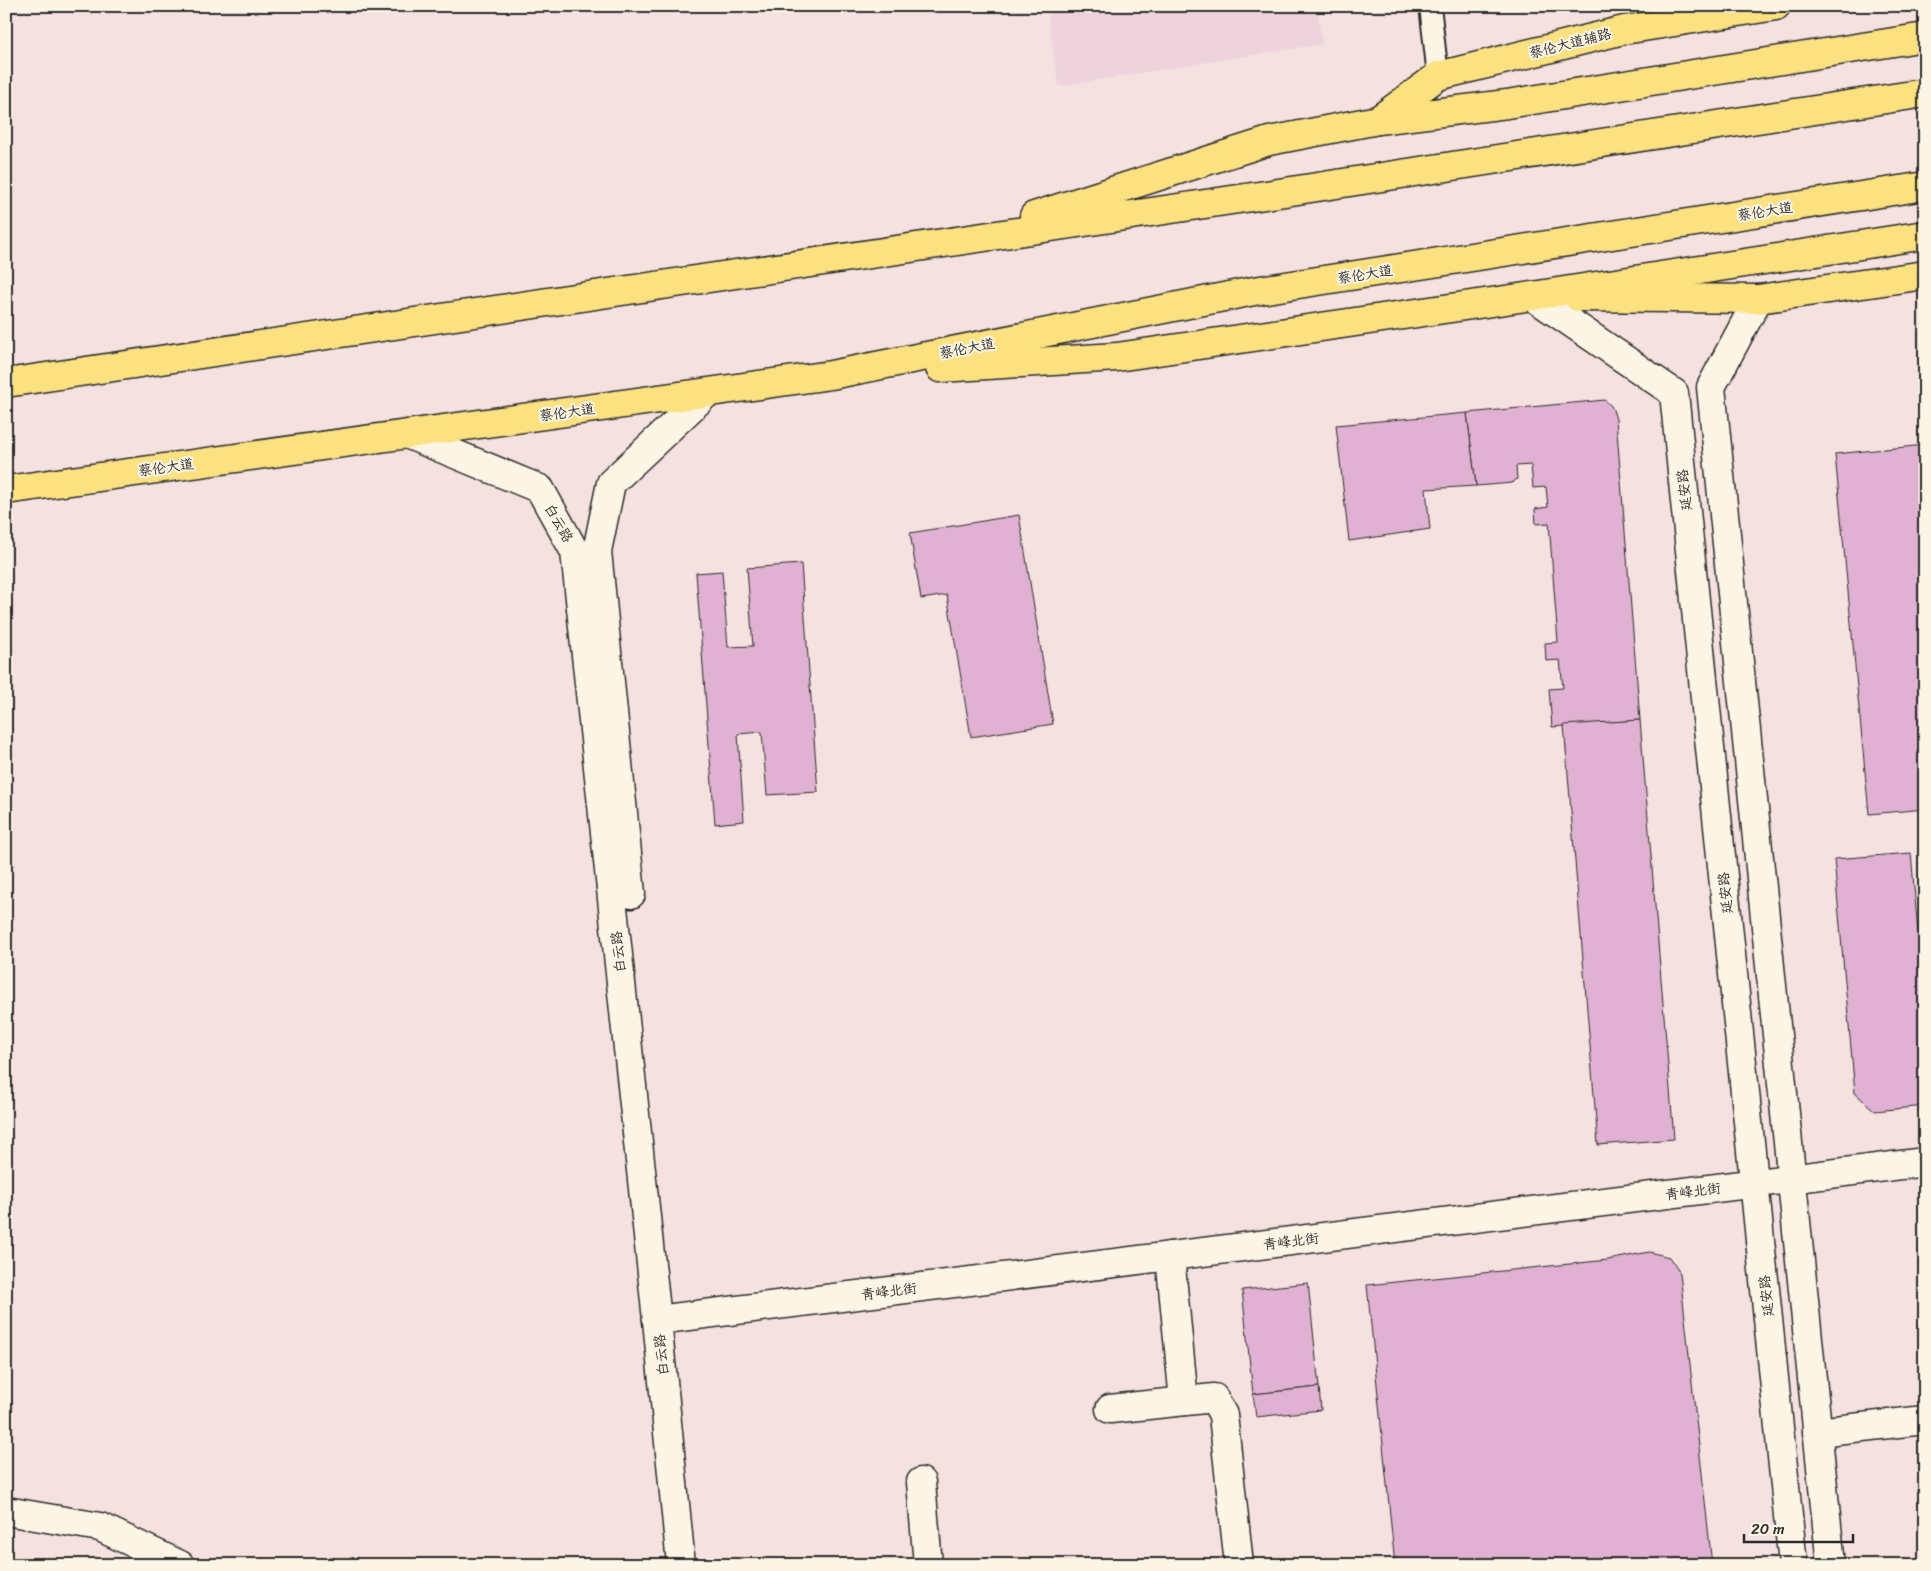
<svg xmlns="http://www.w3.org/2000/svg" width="1931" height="1571" font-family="Sriracha,'LXGW WenKai TC',sans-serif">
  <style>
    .built { fill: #eed3dc }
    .building { fill: #e0b1d3; stroke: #2b2b2b }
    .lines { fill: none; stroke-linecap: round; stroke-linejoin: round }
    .service-casing { stroke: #2b2b2b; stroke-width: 24 }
    .minor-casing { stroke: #2b2b2b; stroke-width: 31 }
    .tertiary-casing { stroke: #2b2b2b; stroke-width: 31 }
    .secondary-casing { stroke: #2b2b2b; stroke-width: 31 }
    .primary-casing { stroke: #2b2b2b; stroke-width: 31 }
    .trunk-casing { stroke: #2b2b2b; stroke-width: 31 }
    .service { stroke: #fcf5e5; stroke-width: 20 }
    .minor { stroke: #fcf5e5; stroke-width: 28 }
    .tertiary { stroke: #fcf5e5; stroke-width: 28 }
    .secondary { stroke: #fcf5e5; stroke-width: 28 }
    .primary { stroke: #fbe180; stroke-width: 28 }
    .trunk { stroke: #fbe180; stroke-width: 28 }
    .labels { text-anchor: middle; stroke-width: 4; stroke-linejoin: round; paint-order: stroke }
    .street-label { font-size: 14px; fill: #2b2b2b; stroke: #fcf5e5 }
  </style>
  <rect width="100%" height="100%" fill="#f4e1e0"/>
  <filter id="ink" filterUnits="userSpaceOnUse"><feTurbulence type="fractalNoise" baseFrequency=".02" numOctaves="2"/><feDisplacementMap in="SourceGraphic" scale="10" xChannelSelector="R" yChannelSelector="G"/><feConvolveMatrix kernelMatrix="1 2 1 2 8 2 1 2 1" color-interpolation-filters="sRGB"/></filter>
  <g filter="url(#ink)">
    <!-- built -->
    <polygon class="built" points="1046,6 1317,6 1322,44 1059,86"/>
    <!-- building -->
    <g class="building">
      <polygon points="1605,400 1612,407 1616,419 1640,720 1552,727 1549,689 1563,688 1560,660 1546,661 1545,643 1558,642 1549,523 1536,524 1535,509 1548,507 1546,487 1533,488 1531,465 1516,466 1517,479 1512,483 1476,486 1467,413"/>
      <polygon points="1467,413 1476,486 1426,489 1430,529 1349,541 1336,425"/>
      <polygon points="1925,445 1925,809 1869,814 1835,454"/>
      <polygon points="1019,515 1053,724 971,737 947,595 921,599 910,533"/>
      <polygon points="801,564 818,792 767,795 762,732 738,734 744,821 715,824 696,573 722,571 728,647 753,646 747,568"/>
      <polygon points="1640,720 1674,1139 1598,1145 1564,725"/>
      <polygon points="1911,853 1920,955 1925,955 1925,1106 1875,1111 1855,1093 1834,859"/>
      <polygon points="1649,1252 1669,1257 1680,1273 1712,1565 1395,1565 1367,1285 1608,1260"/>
      <polygon points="1308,1283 1319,1387 1253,1394 1242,1290"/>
      <polygon points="1319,1387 1321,1410 1256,1417 1253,1394"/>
    </g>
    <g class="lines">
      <defs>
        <polyline id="service" points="1430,6 1438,76"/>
        <g id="minor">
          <polyline points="1170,1256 1184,1401"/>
          <polyline points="1110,1409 1214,1398 1223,1415 1239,1565"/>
          <polyline points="1817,1432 1925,1420"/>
          <polyline points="921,1482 928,1565"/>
          <polyline points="6,1511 100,1527 180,1565"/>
        </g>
        <g id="tertiary">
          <polyline points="409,435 540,489 575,552 657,1320 681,1565"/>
          <polyline points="631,894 597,551 611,483 707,393"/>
          <polyline points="657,1320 1925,1162"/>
        </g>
        <g id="secondary">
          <polyline points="1532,296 1674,393 1793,1565"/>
          <polyline points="1758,299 1711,387 1831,1565"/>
        </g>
        <g id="primary">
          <polyline points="1378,120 1438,76 1624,30 1776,6"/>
          <polyline points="1578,297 1758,299 1925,275"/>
        </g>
        <g id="trunk">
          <polyline points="1034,216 1269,141 1378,120 1507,104 1925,37"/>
          <polyline points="940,368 1117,357 1532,296 1925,235"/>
          <polyline points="6,383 1272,194 1925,93"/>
          <polyline points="6,490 831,375 1254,291 1925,186"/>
        </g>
      </defs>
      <!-- service casing -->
      <use href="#service" class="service-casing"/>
      <!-- minor casing -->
      <use href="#minor" class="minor-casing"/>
      <!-- tertiary casing -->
      <use href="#tertiary" class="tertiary-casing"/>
      <!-- secondary casing -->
      <use href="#secondary" class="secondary-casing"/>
      <!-- primary casing -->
      <use href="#primary" class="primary-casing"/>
      <!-- trunk casing -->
      <use href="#trunk" class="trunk-casing"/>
      <!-- service -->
      <use href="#service" class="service"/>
      <!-- minor -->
      <use href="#minor" class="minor"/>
      <!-- tertiary -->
      <use href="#tertiary" class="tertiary"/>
      <!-- secondary -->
      <use href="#secondary" class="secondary"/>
      <!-- primary -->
      <use href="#primary" class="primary"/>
      <!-- trunk -->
      <use href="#trunk" class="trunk"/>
    </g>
  </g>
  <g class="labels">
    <!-- street labels -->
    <g class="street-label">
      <text transform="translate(1570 43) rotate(-14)" y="5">蔡伦大道辅路</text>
      <text transform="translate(1765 211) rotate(-9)" y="5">蔡伦大道</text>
      <text transform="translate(1365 274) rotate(-9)" y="5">蔡伦大道</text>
      <text transform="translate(967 348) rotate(-11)" y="5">蔡伦大道</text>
      <text transform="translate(567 412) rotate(-8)" y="5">蔡伦大道</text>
      <text transform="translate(166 467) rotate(-8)" y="5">蔡伦大道</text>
      <text transform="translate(1684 490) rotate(-96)" y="5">延安路</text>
      <text transform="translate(559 523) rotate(60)" y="5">白云路</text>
      <text transform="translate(1725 893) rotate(-96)" y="5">延安路</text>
      <text transform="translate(618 952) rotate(-96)" y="5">白云路</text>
      <text transform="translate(1693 1191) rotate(-7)" y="5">青峰北街</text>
      <text transform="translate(1291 1241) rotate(-7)" y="5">青峰北街</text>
      <text transform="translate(889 1291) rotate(-7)" y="5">青峰北街</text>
      <text transform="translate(1766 1296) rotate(-96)" y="5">延安路</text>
      <text transform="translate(661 1355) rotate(-96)" y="5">白云路</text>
    </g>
  </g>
  <!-- margin -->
  <rect width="1931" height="1571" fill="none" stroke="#fcf5e5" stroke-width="25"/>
  <rect x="12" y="12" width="1906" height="1546" fill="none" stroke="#2b2b2b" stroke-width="2" filter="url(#ink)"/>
  <!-- scale -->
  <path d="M1744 1534v8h109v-8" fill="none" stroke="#2b2b2b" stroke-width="2.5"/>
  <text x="1751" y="1534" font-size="15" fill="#2b2b2b" stroke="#fcf5e5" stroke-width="4" paint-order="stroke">20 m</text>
</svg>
